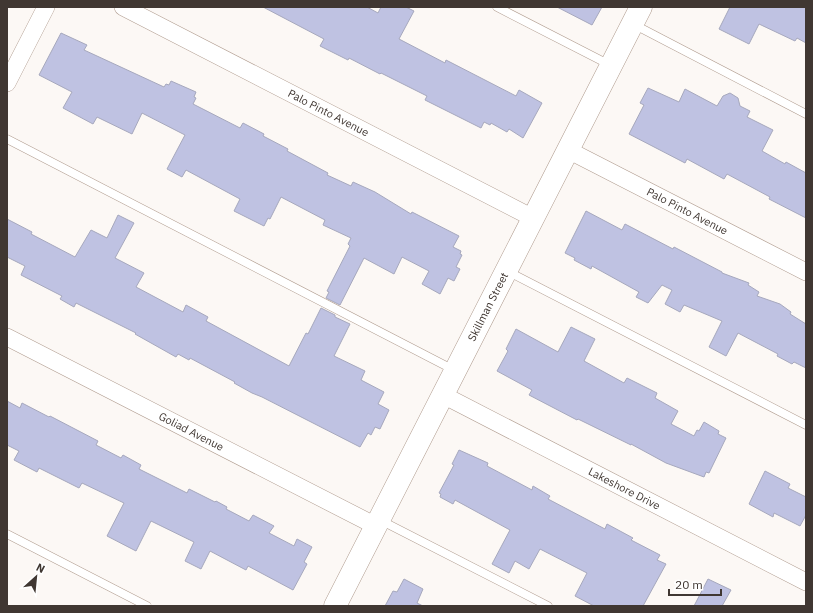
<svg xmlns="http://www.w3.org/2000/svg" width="813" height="613" font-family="'IBM Plex Sans',sans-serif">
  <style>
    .building { fill: #bfc2e2; stroke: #a6a8bd }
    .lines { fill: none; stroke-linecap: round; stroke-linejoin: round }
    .service-casing { stroke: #b19d90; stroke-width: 9 }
    .minor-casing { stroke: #b19d90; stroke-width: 18 }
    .secondary-casing { stroke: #b19d90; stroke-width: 23 }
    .service { stroke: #fff; stroke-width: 8 }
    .minor { stroke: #fff; stroke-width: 17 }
    .secondary { stroke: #fff; stroke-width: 22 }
    .labels { text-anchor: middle; stroke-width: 4; stroke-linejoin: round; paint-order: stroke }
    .street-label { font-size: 11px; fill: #403732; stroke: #fff }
  </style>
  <rect width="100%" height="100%" fill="#fcf8f5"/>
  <!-- building -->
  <g class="building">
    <polygon points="263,7 367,7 378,13 381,7 406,7 414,11 399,39 445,63 446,60 516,96 519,90 542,103 523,138 509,129 507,132 491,123 490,125 484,122 481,128 425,100 427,96 381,73 380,74 349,58 348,60 320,46 324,39"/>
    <polygon points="557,7 602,7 592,25"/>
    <polygon points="730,7 806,7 806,43 797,38 795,41 759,24 749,44 719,29"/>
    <polygon points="61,33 87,45 84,50 164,87 166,84 169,85 171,81 196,92 194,97 196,98 193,104 240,128 243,123 264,134 263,136 288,149 287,151 328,173 327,175 351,186 353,182 375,192 411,214 412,212 459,236 453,247 461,251 460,254 462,255 456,267 460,269 454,281 448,278 440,294 422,284 429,271 402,257 394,274 364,258 340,305 326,298 329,292 327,291 350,246 348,244 351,238 323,225 325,220 281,197 270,219 268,218 264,226 234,211 240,199 186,170 182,177 167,169 185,135 142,113 132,134 97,117 93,124 63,108 72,92 39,75"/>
    <polygon points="648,88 679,102 685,89 717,106 723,96 730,93 738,98 740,106 750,111 747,117 773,130 762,151 785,164 786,162 806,173 806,218 769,199 770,197 727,174 724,179 687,159 685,163 629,134 644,105 640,103"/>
    <polygon points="586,211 622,230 625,224 673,249 674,247 722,272 722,273 749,283 748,285 759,292 757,296 780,304 791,312 790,314 806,324 806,368 794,362 792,364 777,356 778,354 738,333 726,356 709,347 722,321 684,305 680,312 665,304 672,290 662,285 648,303 636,297 639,292 592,266 591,269 574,260 575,258 565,253"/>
    <polygon points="118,215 134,223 115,258 144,273 136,287 183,312 186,305 208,317 206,321 289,366 306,333 308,334 321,308 335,315 335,317 350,324 334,356 365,371 361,380 384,392 378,404 389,410 380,429 375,427 371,435 368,433 360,447 262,397 252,393 234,383 235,382 190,358 189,360 178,354 176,357 135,334 136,333 76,303 74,307 60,299 62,296 21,275 25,266 7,257 7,219 32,232 31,234 75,257 91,230 107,238"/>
    <polygon points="571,327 595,339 584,361 624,383 627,378 657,393 655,398 678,411 671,424 694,436 697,430 699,431 704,422 719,431 718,434 726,438 709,473 706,472 704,477 666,463 631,444 631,445 578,419 577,420 529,395 532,390 497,371 508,351 506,349 516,329 558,352"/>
    <polygon points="7,401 20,408 22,403 49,417 50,416 98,441 96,445 121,458 123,455 141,465 139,469 187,493 189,489 215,502 216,501 227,507 226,509 249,521 253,515 274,526 269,533 294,546 297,539 312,547 304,562 307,564 293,590 248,566 246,570 210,551 201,569 185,561 194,542 151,521 136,551 107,536 124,503 82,483 79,488 39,468 37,472 14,460 19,451 7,445"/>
    <polygon points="459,450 488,463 487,466 532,490 533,486 550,496 548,499 605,529 607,524 633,538 631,540 660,555 657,560 666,564 643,606 594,606 575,596 587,573 540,549 529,569 515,561 509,573 492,564 510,530 455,500 453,504 440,497 441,494 439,493 454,465 452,464"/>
    <polygon points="765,471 790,484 788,488 806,497 806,515 800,526 774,513 773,517 749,504"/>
    <polygon points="404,579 423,589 417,603 423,606 385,606 393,591 397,592"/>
    <polygon points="708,579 731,590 722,606 694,606"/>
  </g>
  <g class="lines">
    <defs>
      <g id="service">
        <polyline points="497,7 610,65"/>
        <polyline points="633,24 806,114"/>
        <polyline points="7,139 454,370"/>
        <polyline points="507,271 806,425"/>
        <polyline points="380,520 548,606"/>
        <polyline points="7,534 147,606"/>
      </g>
      <g id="minor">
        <path id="s1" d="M123,7l410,211"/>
        <polyline points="7,83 46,7"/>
        <path id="s2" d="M568,150l238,122"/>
        <path id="s3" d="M7,337l369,189"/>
        <path id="s4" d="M443,395l363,187"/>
      </g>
      <g id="secondary">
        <path id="s5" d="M335,606l306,-599"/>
      </g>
    </defs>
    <!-- service casing -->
    <use href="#service" class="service-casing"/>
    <!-- minor casing -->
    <use href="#minor" class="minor-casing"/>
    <!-- secondary casing -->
    <use href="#secondary" class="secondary-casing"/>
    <!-- service -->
    <use href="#service" class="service"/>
    <!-- minor -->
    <use href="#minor" class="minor"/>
    <!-- secondary -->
    <use href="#secondary" class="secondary"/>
  </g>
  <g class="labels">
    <!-- street labels -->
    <g class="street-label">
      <text dy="4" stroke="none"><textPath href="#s1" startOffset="231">Palo Pinto Avenue</textPath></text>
      <text dy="4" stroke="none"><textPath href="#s2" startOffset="134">Palo Pinto Avenue</textPath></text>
      <text dy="4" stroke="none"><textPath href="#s5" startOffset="336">Skillman Street</textPath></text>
      <text dy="4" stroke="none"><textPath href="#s3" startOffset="207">Goliad Avenue</textPath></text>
      <text dy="4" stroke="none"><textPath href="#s4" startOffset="204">Lakeshore Drive</textPath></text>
    </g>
  </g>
  <!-- border -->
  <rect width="813" height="613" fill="none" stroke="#403732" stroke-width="16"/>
  <!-- north arrow -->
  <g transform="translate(36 577) rotate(27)" stroke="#ffffff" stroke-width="3" paint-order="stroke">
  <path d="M0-3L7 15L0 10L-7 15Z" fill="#403732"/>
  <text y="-6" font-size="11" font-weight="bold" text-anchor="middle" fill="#403732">N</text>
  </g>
  <!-- scale -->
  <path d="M669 589v6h52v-6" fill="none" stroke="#403732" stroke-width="2"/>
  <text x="675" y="589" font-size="12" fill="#403732" stroke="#ffffff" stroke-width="3" paint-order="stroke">20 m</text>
</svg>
